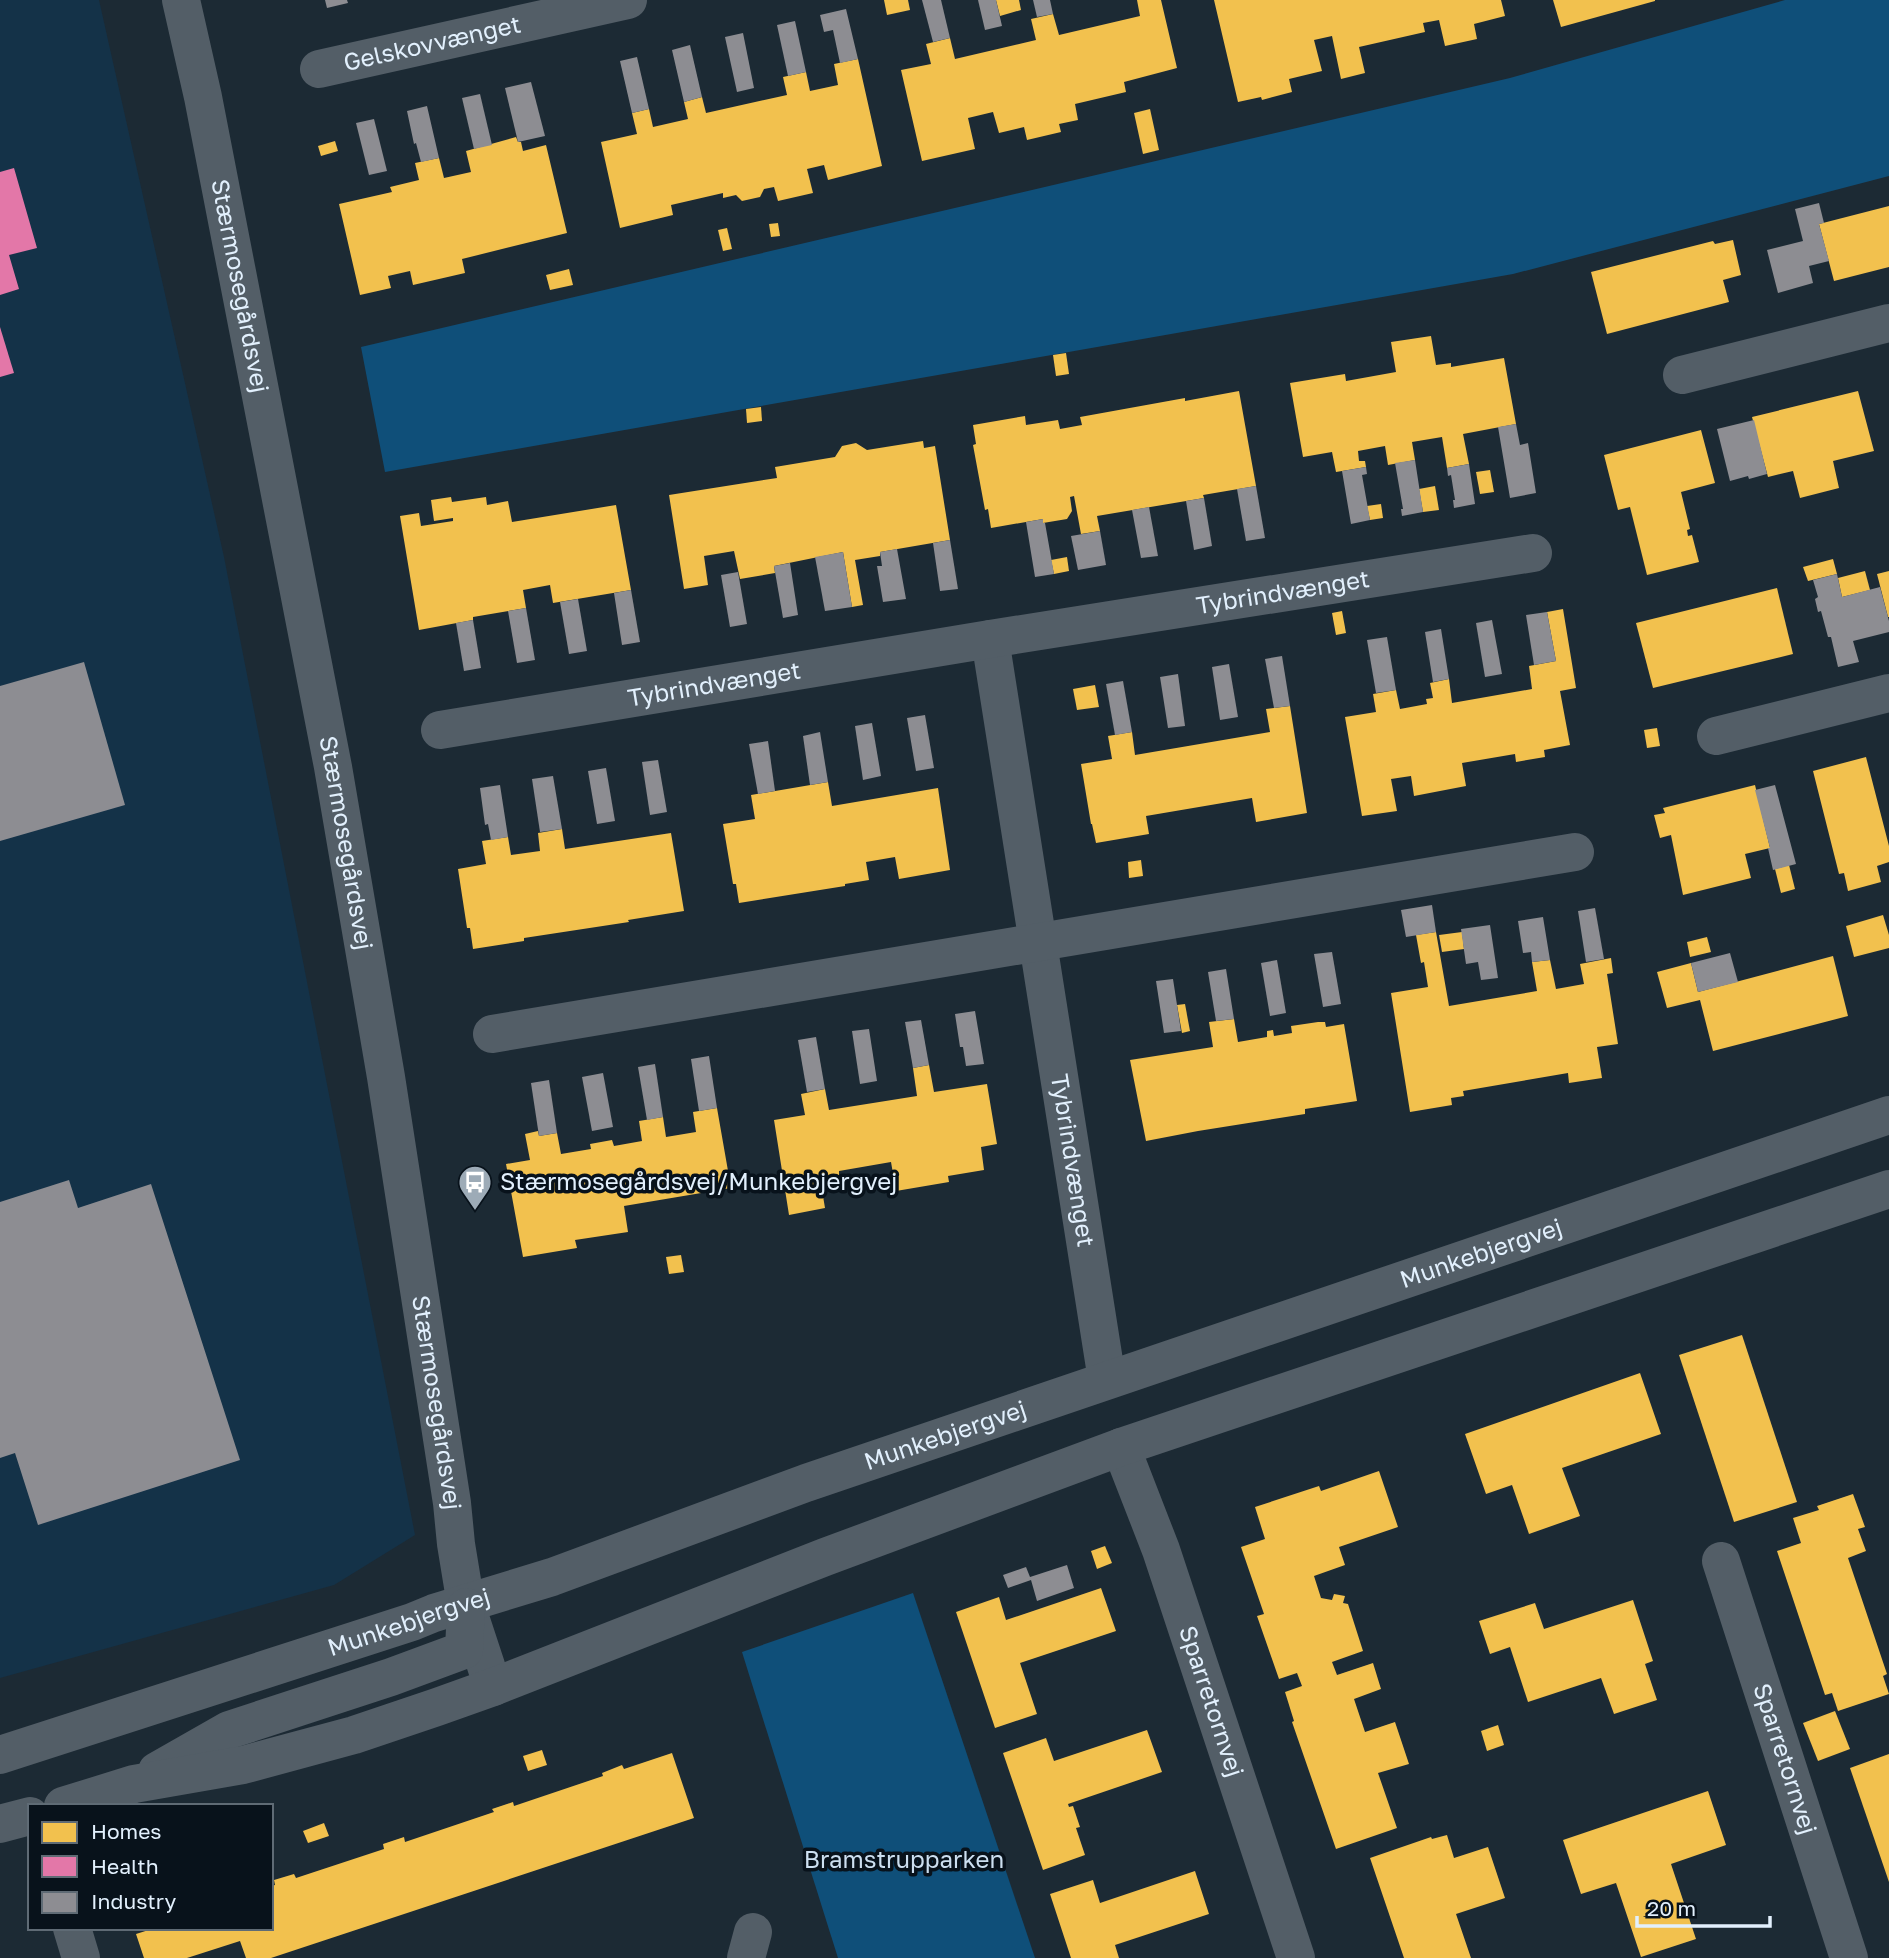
<svg xmlns="http://www.w3.org/2000/svg" width="1889" height="1958" font-family="'Golos Text',sans-serif">
  <style>
    .built { fill: #143248 }
    .green { fill: #0f4f79 }
    .homes { fill: #f2c14e }
    .health { fill: #e377a8 }
    .industry { fill: #8d8d92 }
    .lines { fill: none; stroke-linecap: round; stroke-linejoin: round }
    .minor { stroke: #535e67; stroke-width: 38 }
    .labels { text-anchor: middle; stroke-width: 7; stroke-linejoin: round; paint-order: stroke }
    .street-label { font-size: 24px; fill: #e2f0fd; stroke: #08121b }
    .poi-label { font-size: 24px; fill: #e2f0fd; stroke: #08121b; text-anchor: start }
    .park-label { font-size: 24px; fill: #ccdff0; stroke: #08121b }
  </style>
  <rect width="100%" height="100%" fill="#1c2a34"/>
  <!-- built -->
  <polygon class="built" points="0,0 99,0 224,557 415,1535 334,1585 0,1678"/>
  <!-- green -->
  <g class="green">
    <polygon points="1785,0 1889,0 1889,176 1513,274 385,472 361,347 1510,78"/>
    <polygon points="913,1593 1035,1958 838,1958 742,1652"/>
  </g>
  <!-- homes -->
  <g class="homes">
    <polygon points="884,0 908,0 910,10 887,15"/>
    <polygon points="996,0 1019,0 1021,10 1000,16"/>
    <polygon points="1137,0 1161,0 1177,68 1124,82 1126,92 1075,104 1078,120 1059,124 1061,132 1027,140 1024,127 999,133 993,112 968,118 975,149 922,161 901,70 931,64 926,44 950,38 955,59 1036,40 1031,19 1053,14 1059,35 1140,16"/>
    <polygon points="1214,0 1501,0 1505,16 1474,24 1477,39 1445,46 1439,20 1423,23 1425,32 1359,47 1365,73 1341,79 1332,36 1314,40 1322,71 1289,79 1292,92 1262,100 1261,97 1238,102"/>
    <polygon points="1553,0 1655,0 1655,1 1561,27"/>
    <polygon points="858,59 882,166 828,180 824,165 807,169 813,193 778,201 774,187 764,189 760,197 742,201 736,195 723,198 723,193 671,205 673,215 620,228 601,142 637,134 632,113 649,109 653,127 688,119 684,102 702,97 706,113 787,95 783,77 806,72 810,91 838,85 834,64"/>
    <polygon points="1150,109 1159,150 1143,154 1134,113"/>
    <polygon points="516,137 518,142 521,142 523,151 546,145 567,233 462,259 465,273 413,285 410,271 388,276 391,288 360,295 339,204 392,192 390,187 419,180 415,163 439,158 444,178 471,172 466,151"/>
    <polygon points="335,141 338,151 321,156 318,146"/>
    <polygon points="1889,206 1889,267 1834,281 1819,224"/>
    <polygon points="778,223 780,236 771,237 769,224"/>
    <polygon points="727,228 732,249 723,251 718,230"/>
    <polygon points="1733,240 1741,275 1723,280 1729,302 1607,334 1591,272 1713,241 1715,244"/>
    <polygon points="569,269 573,285 550,290 546,275"/>
    <polygon points="1431,336 1436,365 1451,363 1451,367 1504,358 1516,424 1463,434 1469,464 1447,468 1442,437 1412,442 1415,460 1388,465 1385,446 1358,451 1359,461 1365,461 1366,467 1336,472 1332,452 1303,457 1290,383 1345,374 1346,381 1396,372 1391,342"/>
    <polygon points="1066,353 1069,374 1056,376 1053,355"/>
    <polygon points="1239,391 1256,486 1203,495 1204,498 1097,516 1100,531 1081,534 1074,496 1070,497 1072,511 1067,519 1043,523 1043,519 991,528 988,509 985,510 973,445 976,444 973,425 1025,416 1026,425 1058,420 1060,429 1082,425 1080,417 1185,398 1185,401"/>
    <polygon points="1858,391 1874,451 1833,461 1839,488 1800,498 1793,471 1768,477 1752,417"/>
    <polygon points="761,407 762,421 747,423 746,409"/>
    <polygon points="1701,430 1715,483 1681,492 1690,529 1687,530 1688,536 1692,535 1699,562 1647,575 1630,507 1618,510 1604,455"/>
    <polygon points="923,441 924,448 935,446 950,540 880,552 880,556 855,560 863,605 852,607 843,552 774,566 775,573 740,579 734,551 704,556 708,585 684,589 669,495 777,478 775,467 835,457 842,446 856,443 867,450"/>
    <polygon points="1490,470 1494,492 1480,494 1476,472"/>
    <polygon points="1435,486 1439,510 1423,512 1419,489"/>
    <polygon points="451,497 452,502 486,497 487,505 508,501 512,522 616,505 631,590 553,603 550,585 523,590 526,608 473,617 473,620 419,630 400,516 419,513 421,526 453,521 453,518 434,521 431,500"/>
    <polygon points="1381,504 1383,518 1370,520 1367,506"/>
    <polygon points="1067,557 1069,571 1054,574 1051,560"/>
    <polygon points="1833,559 1837,574 1808,581 1803,567"/>
    <polygon points="1865,571 1870,590 1842,597 1838,578"/>
    <polygon points="1889,571 1889,617 1888,617 1877,574"/>
    <polygon points="1777,588 1793,654 1653,688 1636,623"/>
    <polygon points="1563,609 1576,688 1560,691 1570,745 1544,750 1545,757 1516,762 1515,754 1462,763 1466,786 1414,796 1411,776 1391,779 1397,811 1362,816 1345,717 1376,712 1373,694 1396,690 1400,709 1427,704 1426,699 1433,698 1430,683 1449,679 1452,703 1532,689 1529,666 1556,661 1547,612"/>
    <polygon points="1342,611 1346,633 1336,635 1332,613"/>
    <polygon points="1095,685 1099,707 1077,710 1073,689"/>
    <polygon points="1290,706 1307,813 1256,822 1252,798 1146,816 1149,834 1096,843 1092,824 1091,824 1081,764 1112,759 1108,736 1132,732 1135,755 1188,746 1270,732 1266,709"/>
    <polygon points="1657,728 1660,746 1647,748 1644,730"/>
    <polygon points="1866,757 1889,846 1889,862 1877,866 1881,882 1848,891 1844,873 1839,874 1813,771"/>
    <polygon points="828,782 832,806 938,788 950,870 899,879 895,857 866,862 869,880 845,884 845,886 739,903 736,884 733,884 723,824 755,819 751,795"/>
    <polygon points="1755,785 1770,848 1745,854 1751,878 1683,895 1671,835 1660,838 1654,815 1665,813 1663,808"/>
    <polygon points="562,829 565,849 671,833 684,911 628,920 629,922 524,938 524,941 473,949 470,928 467,928 458,869 486,864 482,841 508,837 511,855 540,851 538,833"/>
    <polygon points="1141,860 1143,876 1129,878 1128,862"/>
    <polygon points="1789,865 1795,889 1781,893 1775,869"/>
    <polygon points="1883,915 1889,935 1889,948 1854,957 1846,926"/>
    <polygon points="1436,932 1449,1006 1537,991 1532,962 1550,960 1556,989 1584,984 1580,964 1611,958 1613,973 1607,974 1618,1044 1597,1047 1602,1078 1569,1083 1568,1073 1463,1091 1464,1096 1451,1098 1452,1105 1410,1112 1391,993 1428,987 1424,962 1421,963 1416,935"/>
    <polygon points="1462,932 1464,949 1442,952 1439,935"/>
    <polygon points="1707,937 1711,952 1690,957 1687,942"/>
    <polygon points="1833,956 1848,1016 1713,1051 1700,1000 1667,1008 1657,972 1691,963 1698,992"/>
    <polygon points="1185,1004 1190,1031 1182,1033 1177,1005"/>
    <polygon points="1234,1019 1238,1042 1267,1037 1267,1031 1273,1030 1274,1036 1292,1033 1291,1026 1318,1022 1325,1022 1326,1027 1344,1024 1357,1101 1305,1109 1305,1114 1198,1131 1146,1141 1130,1060 1213,1047 1209,1022"/>
    <polygon points="929,1065 934,1092 987,1084 997,1144 981,1147 984,1170 948,1176 949,1182 896,1191 891,1162 839,1171 839,1175 820,1178 825,1208 789,1215 774,1120 805,1115 801,1094 825,1089 829,1110 917,1096 913,1068"/>
    <polygon points="717,1108 731,1188 624,1206 628,1232 575,1240 577,1248 523,1257 506,1164 530,1160 525,1134 538,1131 539,1136 557,1133 561,1154 591,1149 590,1144 612,1140 614,1146 642,1141 639,1121 663,1117 666,1137 696,1132 693,1112"/>
    <polygon points="681,1255 684,1272 669,1274 666,1257"/>
    <polygon points="1742,1335 1797,1502 1734,1522 1679,1355"/>
    <polygon points="1640,1373 1661,1434 1562,1468 1580,1516 1529,1534 1512,1485 1486,1494 1465,1434"/>
    <polygon points="1379,1471 1398,1527 1339,1547 1345,1565 1314,1576 1321,1598 1332,1600 1334,1594 1345,1596 1343,1603 1348,1604 1363,1651 1332,1662 1337,1675 1373,1663 1381,1689 1354,1699 1365,1732 1395,1722 1409,1764 1378,1773 1397,1828 1336,1849 1292,1722 1294,1721 1285,1692 1302,1686 1297,1673 1279,1679 1257,1616 1264,1614 1241,1547 1265,1539 1255,1507 1319,1486 1321,1491"/>
    <polygon points="1853,1494 1865,1527 1858,1529 1866,1551 1848,1558 1887,1674 1883,1676 1889,1694 1838,1711 1832,1693 1825,1695 1777,1551 1801,1543 1793,1518 1819,1510 1817,1506"/>
    <polygon points="1105,1546 1112,1563 1097,1569 1091,1551"/>
    <polygon points="1101,1588 1116,1631 1020,1663 1037,1714 995,1728 956,1612 999,1597 1006,1620"/>
    <polygon points="1633,1600 1653,1661 1645,1664 1657,1700 1614,1714 1601,1678 1528,1702 1510,1647 1490,1654 1479,1621 1535,1603 1544,1629"/>
    <polygon points="1835,1711 1850,1749 1818,1761 1803,1723"/>
    <polygon points="1498,1725 1504,1745 1487,1751 1481,1731"/>
    <polygon points="1147,1730 1162,1772 1068,1804 1069,1807 1073,1806 1080,1827 1076,1828 1085,1855 1043,1870 1003,1753 1046,1738 1054,1761"/>
    <polygon points="542,1750 547,1765 528,1771 523,1756"/>
    <polygon points="672,1753 694,1818 271,1958 246,1958 240,1941 187,1958 144,1958 136,1934 155,1928 271,1928 271,1886 275,1885 274,1880 294,1874 296,1878 384,1849 383,1844 404,1837 405,1842 494,1812 492,1809 513,1802 514,1806 603,1776 602,1773 622,1765 624,1769"/>
    <polygon points="1889,1754 1889,1882 1850,1768"/>
    <polygon points="1708,1791 1726,1845 1671,1864 1696,1939 1641,1957 1616,1883 1581,1894 1563,1840"/>
    <polygon points="324,1823 329,1836 308,1843 303,1831"/>
    <polygon points="1447,1835 1454,1858 1488,1847 1505,1898 1456,1914 1471,1958 1404,1958 1370,1858 1431,1837 1432,1839"/>
    <polygon points="1195,1871 1209,1914 1115,1945 1119,1958 1071,1958 1050,1894 1093,1880 1100,1903"/>
  </g>
  <!-- health -->
  <g class="health">
    <polygon points="14,168 37,248 9,255 19,289 0,295 0,172"/>
    <polygon points="0,327 14,373 0,377"/>
  </g>
  <!-- industry -->
  <g class="industry">
    <polygon points="325,0 347,0 348,3 327,8"/>
    <polygon points="922,0 941,0 950,38 933,42"/>
    <polygon points="978,0 996,0 1002,26 985,30"/>
    <polygon points="1033,0 1050,0 1053,14 1037,17"/>
    <polygon points="846,9 858,59 840,63 833,30 824,32 820,15"/>
    <polygon points="795,21 806,72 788,76 777,25"/>
    <polygon points="743,33 754,88 737,92 725,37"/>
    <polygon points="690,45 702,97 684,102 672,50"/>
    <polygon points="637,57 649,109 632,113 620,61"/>
    <polygon points="531,82 545,136 518,142 505,88"/>
    <polygon points="480,94 492,145 474,149 462,98"/>
    <polygon points="427,106 439,158 421,162 416,143 414,144 407,111"/>
    <polygon points="374,119 387,171 369,175 356,123"/>
    <polygon points="1819,203 1824,223 1819,224 1829,261 1809,266 1813,283 1778,293 1767,250 1803,241 1795,209"/>
    <polygon points="1754,420 1767,474 1749,479 1748,476 1730,481 1717,429"/>
    <polygon points="1516,424 1520,445 1528,443 1536,493 1510,498 1498,427"/>
    <polygon points="1415,460 1423,512 1402,516 1401,509 1403,509 1395,463"/>
    <polygon points="1469,464 1475,504 1454,508 1453,500 1455,500 1451,475 1448,476 1447,468"/>
    <polygon points="1366,467 1367,474 1362,475 1370,520 1351,524 1342,471"/>
    <polygon points="1256,486 1265,538 1246,541 1237,489"/>
    <polygon points="1204,498 1212,546 1194,550 1186,501"/>
    <polygon points="1149,507 1158,556 1141,558 1132,510"/>
    <polygon points="1043,519 1043,523 1045,523 1054,574 1035,577 1026,522"/>
    <polygon points="1100,531 1106,565 1078,570 1071,536"/>
    <polygon points="950,540 958,589 940,591 933,543"/>
    <polygon points="897,549 906,599 883,602 877,566 882,566 880,552"/>
    <polygon points="843,552 852,607 825,611 815,557"/>
    <polygon points="790,563 798,615 783,618 774,566"/>
    <polygon points="738,572 747,624 730,627 721,575"/>
    <polygon points="1837,574 1842,597 1880,587 1889,621 1889,632 1853,641 1859,662 1838,667 1831,637 1828,637 1821,611 1818,612 1815,599 1818,597 1813,580"/>
    <polygon points="631,590 640,642 622,645 614,593"/>
    <polygon points="578,599 587,651 569,654 560,602"/>
    <polygon points="526,608 535,660 517,663 508,611"/>
    <polygon points="1547,612 1556,661 1534,665 1526,615"/>
    <polygon points="473,620 481,668 464,671 456,623"/>
    <polygon points="1492,620 1502,674 1485,677 1476,623"/>
    <polygon points="1441,629 1449,679 1433,682 1425,632"/>
    <polygon points="1387,637 1396,690 1376,693 1367,640"/>
    <polygon points="1282,656 1290,706 1274,708 1265,659"/>
    <polygon points="84,662 125,805 0,841 0,686"/>
    <polygon points="1229,664 1238,717 1220,720 1212,667"/>
    <polygon points="1178,674 1185,726 1168,728 1160,677"/>
    <polygon points="1123,681 1132,732 1115,735 1106,684"/>
    <polygon points="925,715 934,768 916,771 907,718"/>
    <polygon points="872,723 881,776 863,780 855,726"/>
    <polygon points="820,732 828,782 810,785 803,736"/>
    <polygon points="768,741 775,791 758,794 749,744"/>
    <polygon points="658,760 667,812 650,815 642,762"/>
    <polygon points="606,768 615,821 597,824 588,771"/>
    <polygon points="553,776 562,829 540,832 532,779"/>
    <polygon points="500,785 508,837 491,840 488,824 485,825 480,788"/>
    <polygon points="1775,785 1796,864 1773,870 1768,848 1770,848 1755,790"/>
    <polygon points="1432,905 1436,932 1406,937 1401,910"/>
    <polygon points="1595,908 1604,959 1586,962 1578,911"/>
    <polygon points="1543,917 1550,960 1532,962 1531,952 1523,953 1518,921"/>
    <polygon points="1490,925 1498,978 1481,980 1478,962 1466,964 1461,929"/>
    <polygon points="1332,952 1341,1004 1323,1007 1314,954"/>
    <polygon points="1730,953 1738,982 1698,992 1691,963"/>
    <polygon points="1277,960 1286,1013 1270,1016 1261,963"/>
    <polygon points="1226,969 1234,1019 1216,1021 1208,972"/>
    <polygon points="1173,979 1181,1031 1164,1033 1156,981"/>
    <polygon points="975,1011 984,1064 966,1066 963,1047 960,1047 955,1014"/>
    <polygon points="921,1020 929,1065 913,1068 905,1022"/>
    <polygon points="869,1029 877,1081 860,1084 852,1031"/>
    <polygon points="816,1037 825,1089 807,1092 798,1040"/>
    <polygon points="709,1056 717,1108 699,1111 691,1059"/>
    <polygon points="655,1064 663,1117 647,1120 638,1067"/>
    <polygon points="603,1073 613,1127 592,1131 582,1077"/>
    <polygon points="549,1080 557,1133 539,1136 531,1083"/>
    <polygon points="69,1180 78,1208 151,1184 240,1460 38,1525 15,1453 0,1458 0,1202"/>
    <polygon points="1067,1565 1074,1588 1037,1601 1031,1580 1008,1588 1003,1575 1026,1567 1030,1577"/>
  </g>
  <g class="lines">
    <!-- minor -->
    <g class="minor">
      <path id="s1" d="M181,0l22,97 130,670 53,310 66,426 4,41 10,61 27,82"/>
      <path id="s2" d="M319,69l309,-69"/>
      <polyline points="1682,375 1889,323"/>
      <path id="s3" d="M990,639l117,741"/>
      <path id="s4" d="M440,730l550,-91 543,-86"/>
      <polyline points="1716,736 1889,693"/>
      <polyline points="492,1034 1575,852"/>
      <path id="s5" d="M1121,1447l40,103 135,408"/>
      <path id="s6" d="M1721,1561l128,397"/>
      <path id="s7" d="M0,1755l412,-133 22,-9 118,-36 254,-94 1083,-368"/>
      <polyline points="157,1771 229,1730 391,1677 464,1650 466,1607"/>
      <polyline points="63,1806 134,1784 243,1765 354,1735 437,1707 493,1687 825,1557 1121,1447 1889,1189"/>
      <polyline points="0,1824 30,1816"/>
      <polyline points="72,1928 81,1958"/>
      <polyline points="746,1958 753,1932"/>
    </g>
  </g>
  <!-- icons -->
  <defs>
    <symbol id="bus-pin" viewBox="-11 -11 22 30"><path d="M0 17L-7.5 6A9.5 9.5 0 1 1 7.5 6Z" fill="#9dabb7" stroke="#08121b"/><path d="M-5-6H5V4H4V6H2V4H-2V6H-4V4H-5ZM-3.5-4V0h7V-4ZM-3.5 1.2v1.5H-2V1.2ZM2 1.2v1.5H3.5V1.2Z" fill="#fff"/></symbol>
  </defs>
  <g fill-rule="evenodd">
    <use href="#bus-pin" x="456" y="1163" width="38" height="52"/>
  </g>
  <g class="labels">
    <!-- street labels -->
    <g class="street-label">
      <text dy="8" stroke="none"><textPath href="#s2" startOffset="116">Gelskovvænget</textPath></text>
      <text dy="8" stroke="none"><textPath href="#s1" startOffset="292">Stærmosegårdsvej</textPath></text>
      <text dy="8" stroke="none"><textPath href="#s4" startOffset="854">Tybrindvænget</textPath></text>
      <text dy="8" stroke="none"><textPath href="#s4" startOffset="278">Tybrindvænget</textPath></text>
      <text dy="8" stroke="none"><textPath href="#s1" startOffset="859">Stærmosegårdsvej</textPath></text>
      <text dy="8" stroke="none"><textPath href="#s3" startOffset="528">Tybrindvænget</textPath></text>
      <text dy="8" stroke="none"><textPath href="#s7" startOffset="1564">Munkebjergvej</textPath></text>
      <text dy="8" stroke="none"><textPath href="#s1" startOffset="1426">Stærmosegårdsvej</textPath></text>
      <text dy="8" stroke="none"><textPath href="#s7" startOffset="998">Munkebjergvej</textPath></text>
      <text dy="8" stroke="none"><textPath href="#s7" startOffset="430">Munkebjergvej</textPath></text>
      <text dy="8" stroke="none"><textPath href="#s5" startOffset="270">Sparretornvej</textPath></text>
      <text dy="8" stroke="none"><textPath href="#s6" startOffset="208">Sparretornvej</textPath></text>
    </g>
    <!-- poi labels -->
    <g class="poi-label">
      <text x="500" y="1190">Stærmosegårdsvej/Munkebjergvej</text>
    </g>
    <!-- park labels -->
    <g class="park-label">
      <text x="904" y="1868">Bramstrupparken</text>
    </g>
  </g>
  <!-- legend -->
  <rect x="28" y="1804" width="245" height="126" fill="#08121b" stroke="#5f6b75" stroke-width="2"/>
  <rect x="42" y="1822" width="35" height="21" fill="#f2c14e" stroke="#5f6b75" stroke-width="2"/>
  <text x="91" y="1839" font-size="21" fill="#e2f0fd">Homes</text>
  <rect x="42" y="1856" width="35" height="21" fill="#e377a8" stroke="#5f6b75" stroke-width="2"/>
  <text x="91" y="1874" font-size="21" fill="#e2f0fd">Health</text>
  <rect x="42" y="1892" width="35" height="21" fill="#8d8d92" stroke="#5f6b75" stroke-width="2"/>
  <text x="91" y="1909" font-size="21" fill="#e2f0fd">Industry</text>
  <!-- scale -->
  <path d="M1637 1916v10h133v-10" fill="none" stroke="#e2f0fd" stroke-width="3.5"/>
  <text x="1647" y="1916" font-size="21" fill="#e2f0fd" stroke="#08121b" stroke-width="5" paint-order="stroke">20 m</text>
</svg>
